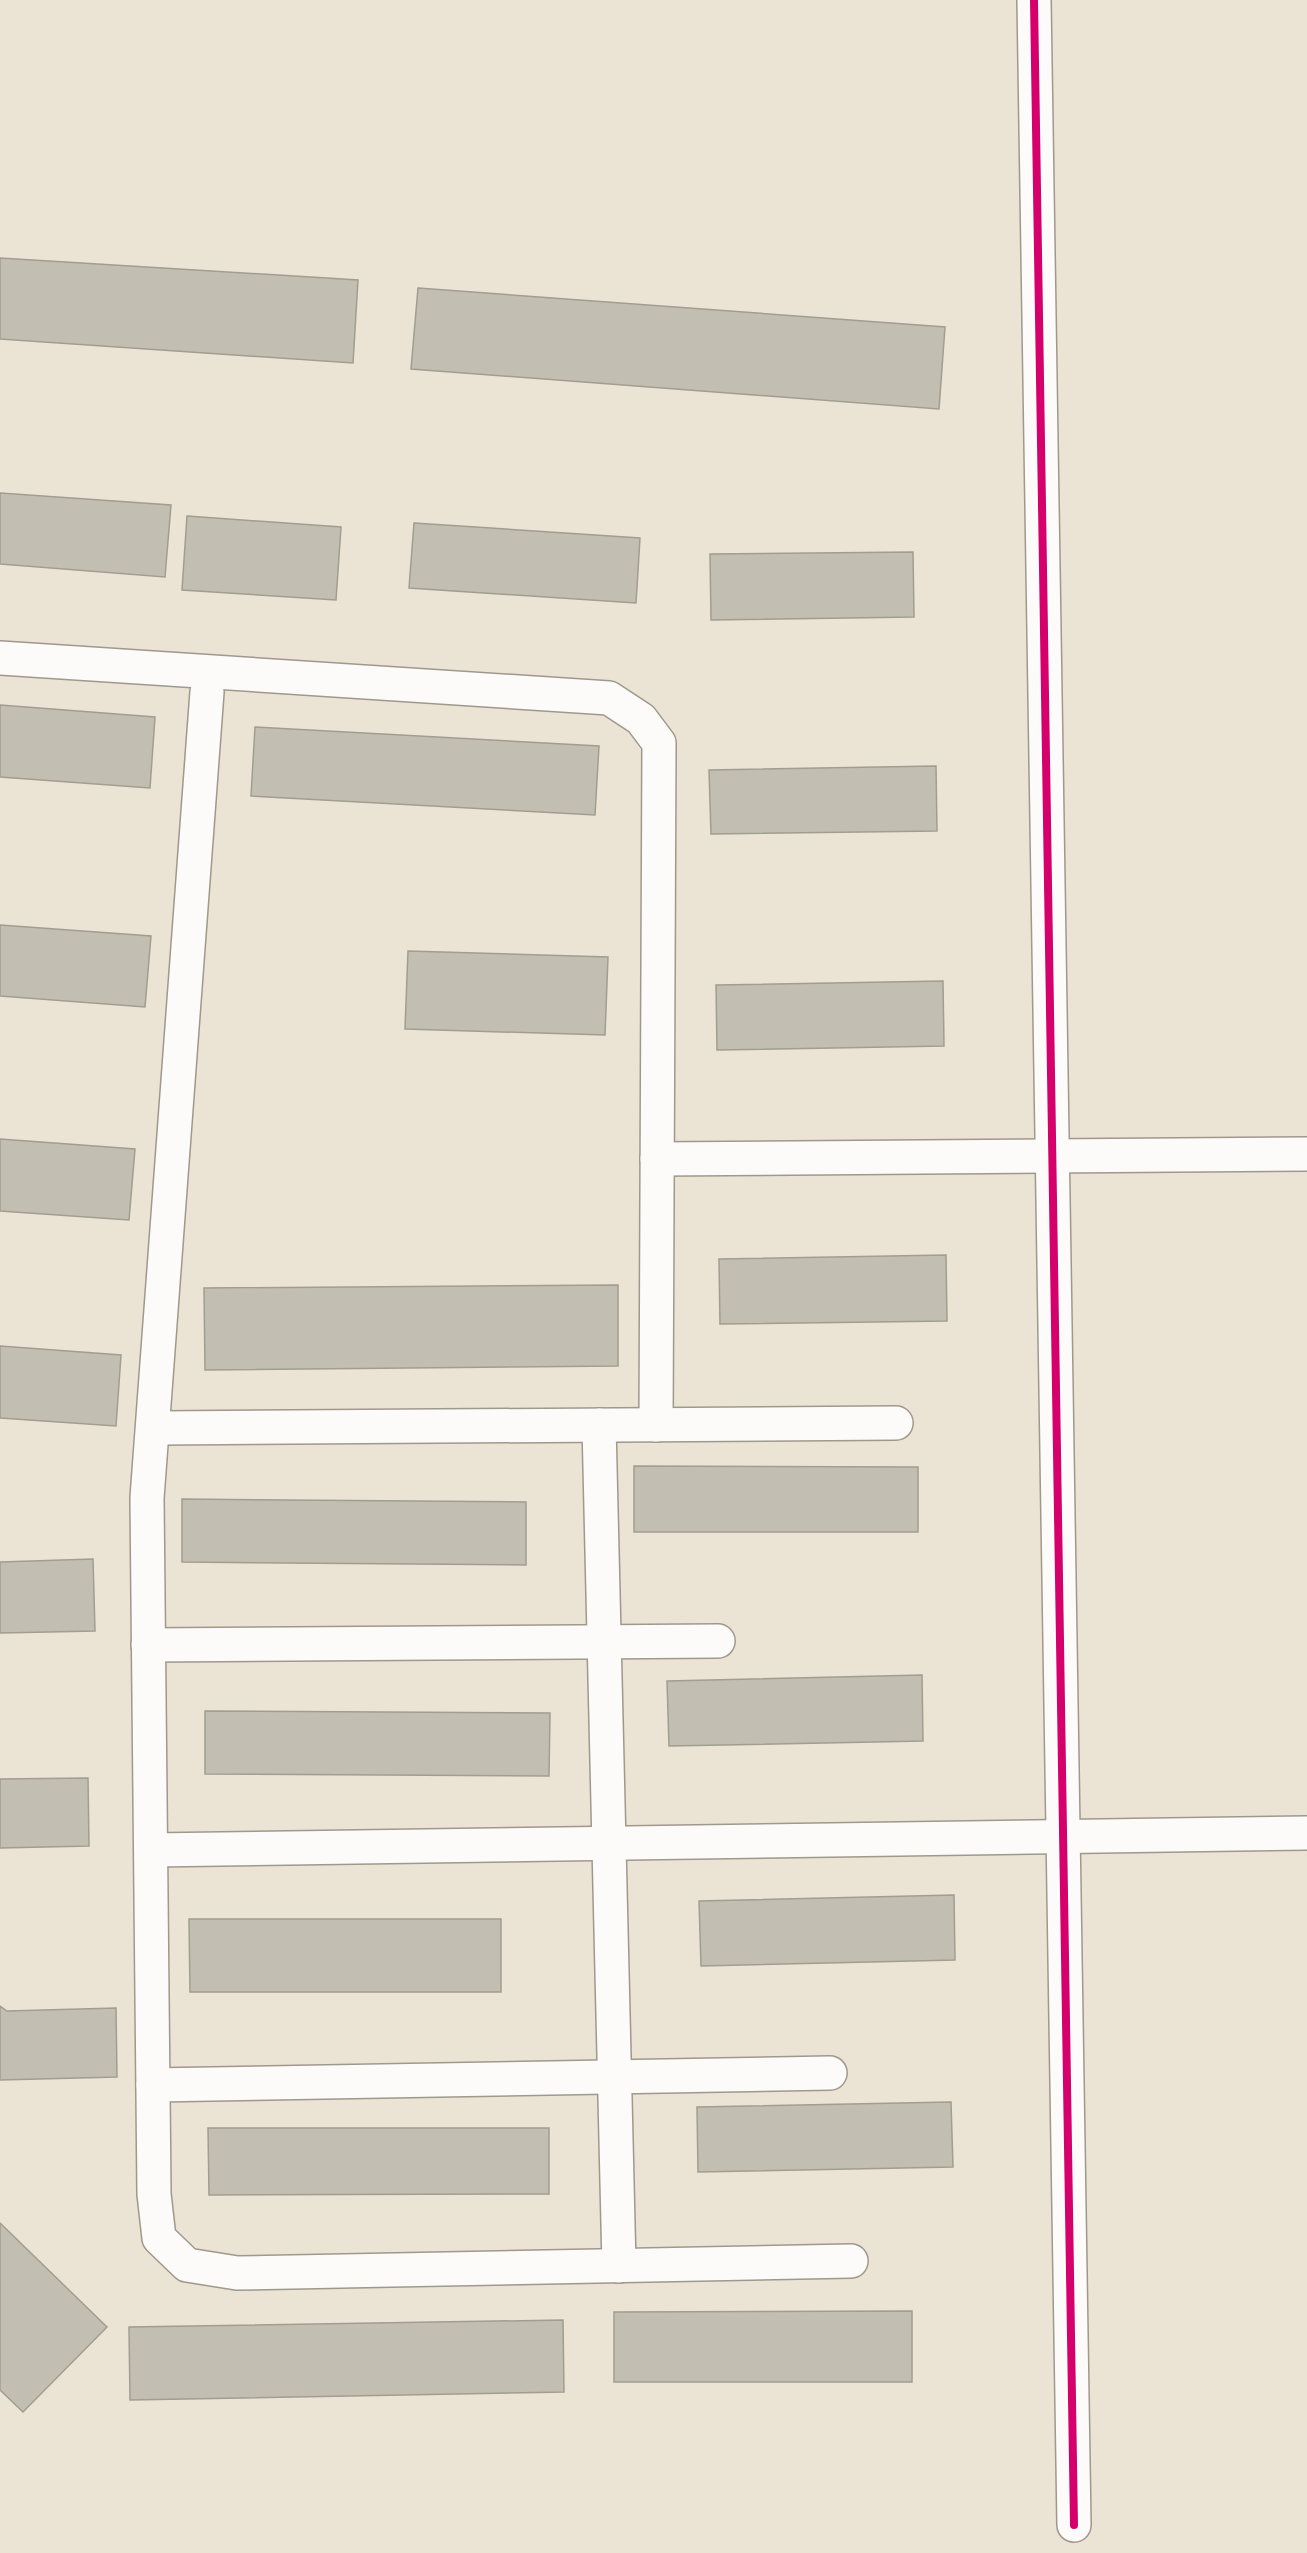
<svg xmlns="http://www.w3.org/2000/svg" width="1307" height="2553" font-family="Raleway,sans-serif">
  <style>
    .building { fill: #c2bfb2; stroke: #a19d91; stroke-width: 1.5 }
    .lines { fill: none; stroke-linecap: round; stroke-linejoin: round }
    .minor-casing { stroke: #9f988d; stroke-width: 36 }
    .minor { stroke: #fcfbf9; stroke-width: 33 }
    .cycleway-casing { stroke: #fff; stroke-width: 11 }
    .cycleway { stroke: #d6006c; stroke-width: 8 }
  </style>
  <rect width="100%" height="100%" fill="#ebe3d4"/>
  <!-- building -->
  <g class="building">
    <polygon points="0,258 358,280 353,363 0,339"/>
    <polygon points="418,288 945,327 939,409 411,369"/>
    <polygon points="0,493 171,505 165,577 0,564"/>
    <polygon points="187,516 341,527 336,600 182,590"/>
    <polygon points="414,523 640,538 636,603 409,588"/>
    <polygon points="913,552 914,617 711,620 710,554"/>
    <polygon points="0,705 155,717 150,788 0,777"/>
    <polygon points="255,727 599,746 595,815 251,796"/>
    <polygon points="936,766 937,831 711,834 709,770"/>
    <polygon points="0,925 151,936 145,1007 0,996"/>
    <polygon points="408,951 608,957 605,1035 405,1029"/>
    <polygon points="943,981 944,1046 717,1050 716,985"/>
    <polygon points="0,1139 135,1149 129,1220 0,1211"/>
    <polygon points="946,1255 947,1321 720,1324 719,1259"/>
    <polygon points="618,1285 618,1366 205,1370 204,1288"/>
    <polygon points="0,1346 121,1355 116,1426 0,1418"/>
    <polygon points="634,1466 918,1467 918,1532 634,1532"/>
    <polygon points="182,1499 526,1502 526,1565 182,1562"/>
    <polygon points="93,1559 95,1631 0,1633 0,1562"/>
    <polygon points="922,1675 923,1741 669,1746 667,1681"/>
    <polygon points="205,1711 550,1713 549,1776 205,1774"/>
    <polygon points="88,1778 89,1846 0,1848 0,1779"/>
    <polygon points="954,1895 955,1960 701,1966 699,1901"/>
    <polygon points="189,1919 501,1919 501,1992 190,1992"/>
    <polygon points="0,2006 7,2011 116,2008 117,2077 0,2080"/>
    <polygon points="951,2102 953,2167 698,2172 697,2107"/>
    <polygon points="208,2128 549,2128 549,2194 209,2195"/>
    <polygon points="0,2223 107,2327 23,2412 0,2390"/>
    <polygon points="912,2311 912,2382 614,2382 614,2312"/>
    <polygon points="563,2320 564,2392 130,2400 129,2327"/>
  </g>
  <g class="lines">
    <defs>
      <g id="minor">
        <polyline points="1034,0 1074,2525"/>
        <polyline points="0,658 609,698 641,719 659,743 656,1425"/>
        <polyline points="207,692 147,1498 154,2194 159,2238 187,2265 237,2273 851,2261"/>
        <polyline points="657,1159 1307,1154"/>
        <polyline points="599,1425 619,2266"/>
        <polyline points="159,1428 896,1423"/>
        <polyline points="148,1645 718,1641"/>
        <polyline points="151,1850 1307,1833"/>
        <polyline points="153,2085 830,2073"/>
      </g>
    </defs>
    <!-- minor casing -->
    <use href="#minor" class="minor-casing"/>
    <!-- minor -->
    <use href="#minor" class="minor"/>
    <defs>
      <polyline id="cycleway" points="1034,0 1074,2525"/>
    </defs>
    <!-- cycleway casing -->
    <use href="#cycleway" class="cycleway-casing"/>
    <!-- cycleway -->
    <use href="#cycleway" class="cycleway"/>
  </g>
</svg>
